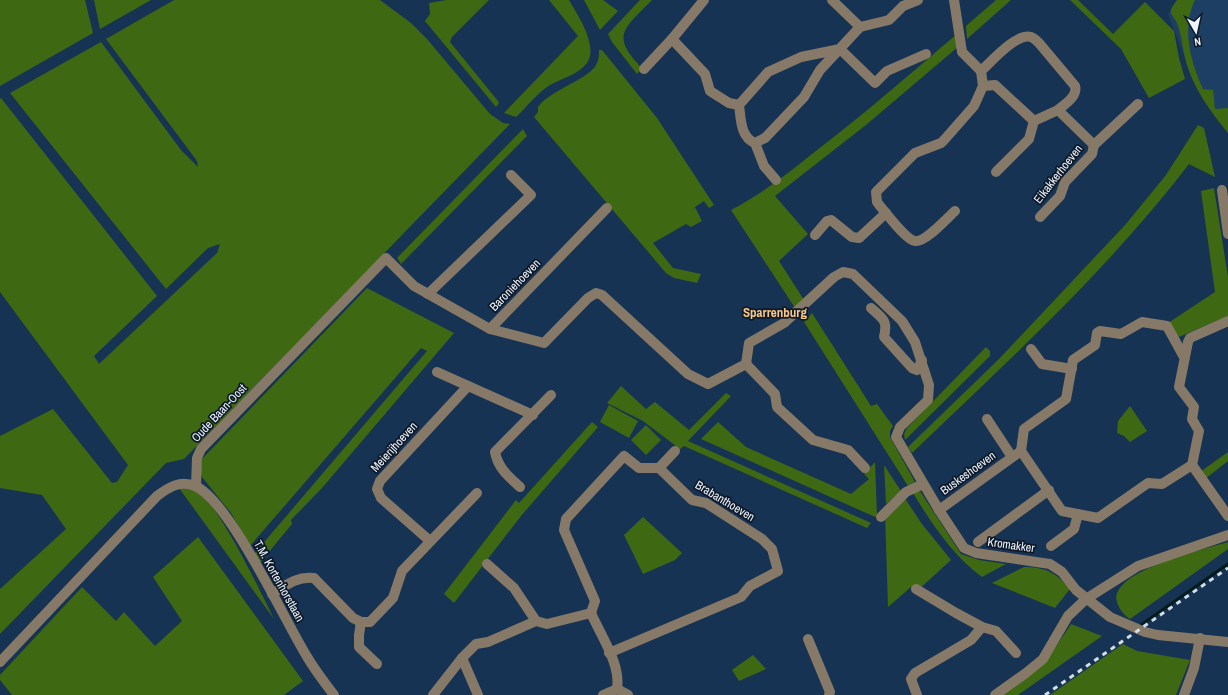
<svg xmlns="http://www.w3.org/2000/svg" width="1228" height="695" font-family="'Archivo Narrow',sans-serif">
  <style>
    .built { fill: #1d3f63 }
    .green { fill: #3f6812 }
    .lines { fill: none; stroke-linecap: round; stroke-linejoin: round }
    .stream { stroke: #011b1a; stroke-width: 3 }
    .minor { stroke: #877968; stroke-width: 10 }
    .rail { stroke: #d3dde8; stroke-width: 3; stroke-dasharray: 5 5; stroke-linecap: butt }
    .labels { text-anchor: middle; stroke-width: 3.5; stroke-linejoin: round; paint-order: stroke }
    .street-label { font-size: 12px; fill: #eef5fe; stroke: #0e1a29 }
    .neighbourhood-label { font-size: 13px; font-weight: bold; fill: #fac786; stroke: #0e1a29 }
  </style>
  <rect width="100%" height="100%" fill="#163353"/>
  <!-- built -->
  <polygon class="built" points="1177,0 1228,0 1228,133 1201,96 1190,71 1168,14"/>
  <!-- green -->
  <g class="green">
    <polygon points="0,0 85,0 93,33 0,86"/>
    <polygon points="94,0 151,0 100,29"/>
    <polygon points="174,0 380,0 411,23 427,39 490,114 503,123 510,124 184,459 166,463 0,634 0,589 66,529 42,495 0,488 0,436 53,409 112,483 117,482 128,465 0,292 0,99 1,98 157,296 94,356 99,364 217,253 220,244 208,248 166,289 10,93 101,42 181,150 198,167 197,161 106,39"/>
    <polygon points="446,0 489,0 452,37 450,42 498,101 499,103 496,107 425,21 430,14 429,3"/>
    <path d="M549,0h20c8,14 30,46 18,63 -8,11 -26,16 -37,22 -13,8 -23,22 -34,32l-12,-4 74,-77z"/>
    <polygon points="584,0 603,0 618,11 600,30"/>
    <path d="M640,0h12c-28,29 -42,35 -10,68l-5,6 -25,-32 -4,-8z"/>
    <polygon points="996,0 1011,0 967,39 966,26"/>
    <polygon points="1070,0 1078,0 1113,34 1145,2 1174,31 1179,58 1185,79 1149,98 1121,49"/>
    <path d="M1177,0h18c-14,28 -4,63 8,89l10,1 2,19 13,-1v25c-18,-22 -34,-44 -42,-71 -3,-11 -4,-23 -7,-33 -4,-17 -15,-12 -2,-29z"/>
    <path d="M957,34l2,12 -93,79 -91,71 33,38 -29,27 27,42 -9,8 -66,-101c33,-17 61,-40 90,-63 47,-36 91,-75 136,-113z"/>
    <path d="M599,50h3l55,68 57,87 -5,3 -5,-7 -9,6 7,14 -11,6 -5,-3 -33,19 20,25 28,6 -4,9 -23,-5 -8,-5 -132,-156 4,-5v-5c13,-18 53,-28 59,-44 2,-4 2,-9 2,-13z"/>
    <path d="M1198,125l6,3 11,49 -26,-13c-81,106 -181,197 -277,289l-4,-6 91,-88 127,-135 40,-49z"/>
    <polygon points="523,129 527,136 401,264 397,258"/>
    <polygon points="1214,188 1228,277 1228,316 1179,337 1168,323 1215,292 1201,191"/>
    <polygon points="367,288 454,333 322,488 291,520 292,524 259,564 254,554 427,351 421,348 250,546 231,513 202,477 199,469 201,460"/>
    <polygon points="812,313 871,406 877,404 893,426 890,431 890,437 915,482 908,486 804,322"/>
    <polygon points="986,347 990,351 990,356 905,440 904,434 907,428"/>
    <polygon points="621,386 646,409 655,402 689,430 726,393 731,396 688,441 871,523 867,528 684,446 680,449 643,421 607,403"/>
    <polygon points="609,405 638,421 629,438 600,422"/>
    <polygon points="1130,406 1147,431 1130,442 1124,436 1117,433 1118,421"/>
    <polygon points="592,422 598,427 521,516 454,603 444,594 516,500 519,503"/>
    <polygon points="718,422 746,447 851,494 869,479 864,474 875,462 877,515 875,517 701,439"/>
    <polygon points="646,425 661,440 646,455 631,440"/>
    <polygon points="1228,452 1228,461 1205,479 1200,472"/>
    <polygon points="884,465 901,491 886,504"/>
    <path d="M179,488c5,1 14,1 18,3 21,11 65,104 77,128z"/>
    <path d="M920,491l41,63 18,6 27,4 -24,13c-29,-21 -50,-53 -69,-84z"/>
    <polygon points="903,500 906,500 922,524 951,560 917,591 911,587 888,607 885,514"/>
    <polygon points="643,517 682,553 675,560 643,574 624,535"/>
    <polygon points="198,537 303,681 284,695 12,695 0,680 0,675 82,587 116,621 124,612 155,646 182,621 153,577"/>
    <path d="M1228,542v7l-98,70c-6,-4 -11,-10 -13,-17 -9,-31 89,-53 111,-60z"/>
    <path d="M1024,567c22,0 32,6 46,22l-15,19 -63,-25z"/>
    <polygon points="1071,624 1102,636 1018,695 1001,695 1045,663"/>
    <polygon points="1123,644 1137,651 1190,660 1176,695 1050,695"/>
    <polygon points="753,655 766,669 739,681 732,670"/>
  </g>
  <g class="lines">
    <!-- stream -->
    <polyline class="stream" points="1141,625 1228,564"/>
    <!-- minor -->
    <g class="minor">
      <polyline points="832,0 860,27"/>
      <polyline points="954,0 962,52 981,71"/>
      <polyline points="672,39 705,74 710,91 729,103 739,105"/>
      <path d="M840,49l-39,8 -33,15 -29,33c2,13 1,32 16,38l10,-5 39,-41 16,-27 40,-43 29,-7 14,-14 15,-6"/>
      <polyline points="840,49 875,83 887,71 926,54"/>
      <polyline points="644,69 672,39 704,0"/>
      <polyline points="983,86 995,85 1034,121 1058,110 1094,145"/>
      <polyline points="755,143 764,166 776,180"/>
      <polyline points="996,172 1029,139 1034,121"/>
      <polyline points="1222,190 1228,234"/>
      <path d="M955,211c-8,7 -30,32 -40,30 -9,-1 -28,-27 -35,-35l-3,-4 -1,-10 39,-39 26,-10 4,-4 29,-33 9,-20 -2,-15c11,-10 35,-38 50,-34 3,1 6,4 8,6l36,43c3,10 -10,18 -17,24"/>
      <polyline points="1040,217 1060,196 1065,182 1092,154 1094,145 1138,104"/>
      <polyline points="815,235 827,221 831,220 852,237 859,238 886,213"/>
      <polyline points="428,294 531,195 511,175"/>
      <path d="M871,308c12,11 17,12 13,29l28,31 5,2 5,-10"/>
      <polyline points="490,329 544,343 588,298 596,293 602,295 688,374 708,384 746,364 749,343 784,323 834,277 843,272 853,274 902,321 915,342 929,385 928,400 900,427 896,437 939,510 964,548 976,553 1050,564 1062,572 1076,590 1110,617 1145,632 1158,635 1228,642"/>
      <polyline points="1031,349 1042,364 1072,369"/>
      <polyline points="1184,357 1167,326 1142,322 1121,334 1100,331 1097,333 1095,345 1073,360 1066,399 1024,429 1021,451 1062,511 1098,518 1148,483 1162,484 1192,465 1199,431 1192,419 1194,407 1179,387 1188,342 1190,338 1228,321"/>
      <polyline points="746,364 775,394 777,407 813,440 848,450 865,468"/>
      <polyline points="437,372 533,415"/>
      <polyline points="987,419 1012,457"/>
      <polyline points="1192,465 1228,516"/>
      <polyline points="659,468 675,451"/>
      <polyline points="196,486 197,458 201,449 386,258 414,286 490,329 607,208"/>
      <path d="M520,487c-12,-11 -22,-19 -25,-35l56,-57"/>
      <polyline points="939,510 1021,451"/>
      <polyline points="881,517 906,492 923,484"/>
      <polyline points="430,541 381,498 377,489 380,481 468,386"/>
      <polyline points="978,542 1049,490"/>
      <polyline points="1051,546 1074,529 1078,514"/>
      <polyline points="487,564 514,588 536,621"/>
      <polyline points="916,589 956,613 982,627 996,631 1016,653"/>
      <path d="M272,594c14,-9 25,-18 42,-16l39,40 8,4"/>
      <polyline points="591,613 595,601 564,530 566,519 624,456 639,468 659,468 692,500 706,503 762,539 772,549 778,571 750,586 741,597 609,653"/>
      <polyline points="808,639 830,692 829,695"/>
      <polyline points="462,658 478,695"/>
      <path d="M0,662l157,-166c12,-9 23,-16 38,-10 34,14 89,133 111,169 8,14 18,27 28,40"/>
      <polyline points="377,664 359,647 359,635 361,622 370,622 393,598 402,571 477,493"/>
      <path d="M433,695l29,-37 14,-14 12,-2 48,-21 11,3 44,-11c10,23 30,51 26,76"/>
      <polyline points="603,695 617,689 628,695"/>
      <polyline points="917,695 911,679 915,673 971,640 982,627"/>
      <polyline points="995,695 1026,673 1043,659 1068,616 1086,599 1138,566 1228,535"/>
      <polyline points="1184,695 1194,668 1200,638"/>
    </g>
    <!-- rail -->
    <polyline class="rail" points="1045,695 1228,568"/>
  </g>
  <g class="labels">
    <!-- street labels -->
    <g class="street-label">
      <text transform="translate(1058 174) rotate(-52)" y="4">Eikakkerhoeven</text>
      <text transform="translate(515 285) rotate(-46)" y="4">Baroniehoeven</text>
      <text transform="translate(219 413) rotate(-47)" y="4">Oude Baan-Oost</text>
      <text transform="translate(394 447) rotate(-48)" y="4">Meierijhoeven</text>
      <text transform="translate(968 473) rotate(-36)" y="4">Buskeshoeven</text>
      <text transform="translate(725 501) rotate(31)" y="4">Brabanthoeven</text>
      <text transform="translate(1011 545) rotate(8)" y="4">Kromakker</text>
      <text transform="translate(279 581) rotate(61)" y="4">T.M. Kortenhorstlaan</text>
    </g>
    <!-- neighbourhood labels -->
    <g class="neighbourhood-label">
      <text x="775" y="317">Sparrenburg</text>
    </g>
  </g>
  <!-- north arrow -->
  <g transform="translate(1196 32) rotate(171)" stroke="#0e1a29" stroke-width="3" paint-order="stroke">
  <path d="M0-3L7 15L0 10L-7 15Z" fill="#eef5fe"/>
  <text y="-6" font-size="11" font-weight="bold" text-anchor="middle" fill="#eef5fe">N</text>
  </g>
</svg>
